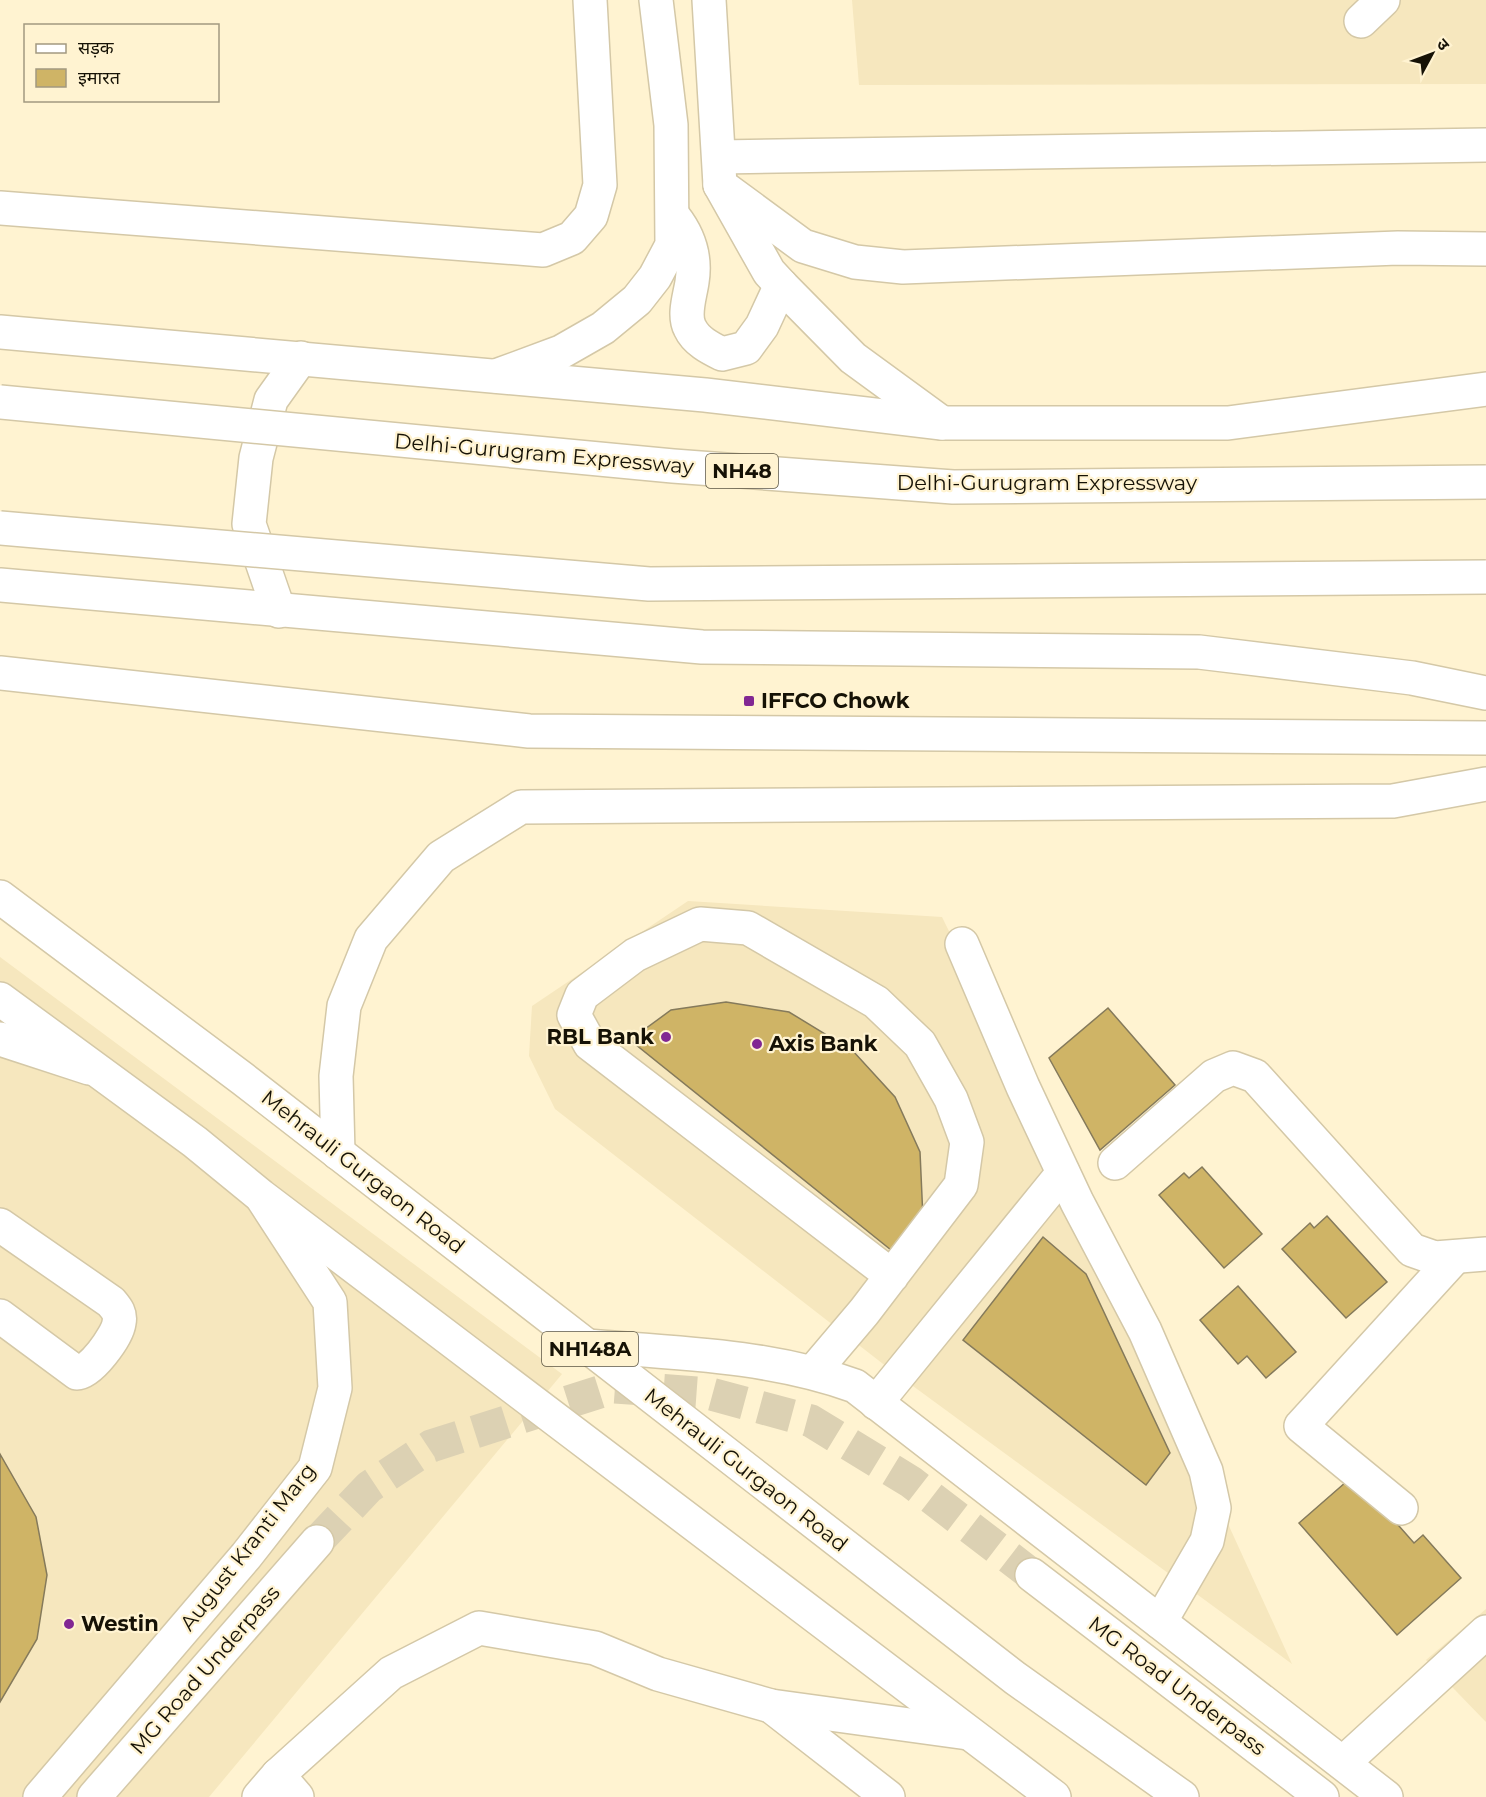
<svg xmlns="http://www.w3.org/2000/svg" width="1486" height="1797" font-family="Montserrat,'Noto Sans Devanagari',sans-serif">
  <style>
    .built { fill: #f6e7be }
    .building { fill: #cfb466; stroke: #857a5b; stroke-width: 1.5 }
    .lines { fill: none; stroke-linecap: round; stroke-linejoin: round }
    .major-tunnel { stroke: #dcd1b3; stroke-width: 33; stroke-dasharray: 33 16; stroke-linecap: butt }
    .minor-casing { stroke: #d4c8a7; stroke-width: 36 }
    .major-casing { stroke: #d4c8a7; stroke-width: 36 }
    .highway-casing { stroke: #d4c8a7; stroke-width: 36 }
    .minor { stroke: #fff; stroke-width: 33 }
    .major { stroke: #fff; stroke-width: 33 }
    .highway { stroke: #fff; stroke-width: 33 }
    .highway-bridge-casing { stroke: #d4c8a7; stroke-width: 36; stroke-linecap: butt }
    .highway-bridge { stroke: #fff; stroke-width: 33 }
    .poi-dot { fill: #812793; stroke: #fff3d1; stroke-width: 2 }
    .labels { text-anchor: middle; stroke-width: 4.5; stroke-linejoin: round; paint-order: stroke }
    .shield { fill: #fff3d1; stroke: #5c5643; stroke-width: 1.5 }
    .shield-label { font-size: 20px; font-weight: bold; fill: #161206 }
    .street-label { font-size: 21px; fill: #161206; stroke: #fff3d1 }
    .poi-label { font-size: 21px; font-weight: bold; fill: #161206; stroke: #fff3d1; text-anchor: start }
  </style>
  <rect width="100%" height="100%" fill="#fff3d1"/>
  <!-- built -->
  <g class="built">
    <polygon points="852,0 1486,0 1486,84 859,85"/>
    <polygon points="688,901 942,917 1060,1156 1292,1664 887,1367 555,1109 529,1056 532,1006"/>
    <polygon points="0,957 562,1374 209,1797 0,1797"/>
    <polygon points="1486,1609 1486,1722 1426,1660"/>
  </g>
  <!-- building -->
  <g class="building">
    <polygon points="726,1002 789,1012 853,1051 895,1097 920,1152 923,1219 896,1254 630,1040 671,1010"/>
    <polygon points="1108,1008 1175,1085 1100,1150 1049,1058"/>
    <polygon points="1202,1167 1262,1234 1224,1268 1159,1195 1184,1173 1189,1178"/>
    <polygon points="1327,1216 1387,1282 1346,1318 1282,1249 1310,1223 1314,1228"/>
    <polygon points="1043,1237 1086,1274 1170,1453 1146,1485 963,1340"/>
    <polygon points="1238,1286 1296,1352 1266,1378 1247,1356 1238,1364 1200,1320"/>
    <polygon points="0,1454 36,1517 47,1575 37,1639 0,1702"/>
    <polygon points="1354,1475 1414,1543 1423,1535 1461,1578 1397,1635 1299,1523"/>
  </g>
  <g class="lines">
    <!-- major-tunnel -->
    <polyline class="major-tunnel" points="317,1542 369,1487 431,1446 615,1387 711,1394 811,1421 911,1482 1032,1575"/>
    <defs>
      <g id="minor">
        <polyline points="709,0 720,185 769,272 781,285 853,358 942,423"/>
        <polyline points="1361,21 1383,0"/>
        <polyline points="720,157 1486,145"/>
        <polyline points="0,208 543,250 572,238 591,216 600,185 590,0"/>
        <path d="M674,217c15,19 22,41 18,65 -2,14 -9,33 -2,46 6,13 20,20 32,26l24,-6 16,-22 19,-41"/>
        <polyline points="496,376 561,352 603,328 637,300 655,277 672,245 671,125 656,0"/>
        <polyline points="962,944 1023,1087 1077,1202 1145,1331 1206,1471 1214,1508 1207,1541 1160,1622"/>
        <polyline points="0,1039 89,1068"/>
        <polyline points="1115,1163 1214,1076 1233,1068 1255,1076 1412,1250 1435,1258 1486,1254"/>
        <path d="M0,1225l111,77c6,7 10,12 8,21 -2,14 -29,50 -42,50l-77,-57"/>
        <path d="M586,1346c91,7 183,9 269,40l531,411"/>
        <polyline points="814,1371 864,1312 961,1185 967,1142 951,1099 920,1044 876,1002 748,928 700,924 635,955 582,995 574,1015 590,1044 892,1276"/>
        <polyline points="876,1403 1063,1173"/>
        <polyline points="1401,1508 1301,1426 1455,1257"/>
        <polyline points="771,1706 888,1797"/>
        <polyline points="1343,1763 1486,1632"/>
        <polyline points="278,1775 297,1797"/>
      </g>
      <g id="major">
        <polyline points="720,185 803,246 855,262 903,267 1398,248 1486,249"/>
        <polyline points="0,332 705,395 942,423 1228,423 1486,389"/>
        <polyline points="0,585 702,647 1199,652 1412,678 1486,693"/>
        <polyline points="279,611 249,524 256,458 271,400 301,358"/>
        <polyline points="0,673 529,731 1486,738"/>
        <polyline points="338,1153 336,1076 344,1006 371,939 441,857 521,807 1393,801 1486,784"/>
        <polyline points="1032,1575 1322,1797"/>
        <polyline points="40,1797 246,1556 315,1468 335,1388 330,1302 263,1199"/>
        <polyline points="94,1797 317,1542"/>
        <polyline points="259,1797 278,1775 391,1673 479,1628 595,1648 658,1674 771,1706 968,1733"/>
      </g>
      <g id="highway">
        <polyline points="0,897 243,1079 1015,1678 1182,1797"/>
        <polyline points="0,999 195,1142 261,1196 1054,1797"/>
      </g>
    </defs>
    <!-- minor casing -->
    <use href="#minor" class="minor-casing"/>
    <!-- major casing -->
    <use href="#major" class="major-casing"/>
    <!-- highway casing -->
    <use href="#highway" class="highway-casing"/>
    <!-- minor -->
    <use href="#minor" class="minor"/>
    <!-- major -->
    <use href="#major" class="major"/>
    <!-- highway -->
    <use href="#highway" class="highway"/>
    <defs>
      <g id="highway-bridge">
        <polyline points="0,402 673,466 953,487 1486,482"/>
        <polyline points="0,528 649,584 1486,577"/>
      </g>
    </defs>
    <!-- highway-bridge casing -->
    <use href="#highway-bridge" class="highway-bridge-casing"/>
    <!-- highway-bridge -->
    <use href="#highway-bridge" class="highway-bridge"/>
  </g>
  <!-- markers -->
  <g class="poi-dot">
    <rect x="743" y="695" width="12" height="12" rx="3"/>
    <circle cx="666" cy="1037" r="6"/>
    <circle cx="757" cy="1044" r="6"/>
    <circle cx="69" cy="1624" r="6"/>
  </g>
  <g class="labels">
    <!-- shield labels -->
    <g class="shield">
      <rect x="706" y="454" width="72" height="34" rx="4.5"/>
      <rect x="542" y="1332" width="96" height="34" rx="4.5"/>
    </g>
    <g class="shield-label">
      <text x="742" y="478">NH48</text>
      <text x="590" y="1356">NH148A</text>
    </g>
    <!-- street labels -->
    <g class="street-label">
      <text transform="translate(544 454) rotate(5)" y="7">Delhi-Gurugram Expressway</text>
      <text x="1047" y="490">Delhi-Gurugram Expressway</text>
      <text transform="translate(363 1172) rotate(38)" y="7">Mehrauli Gurgaon Road</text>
      <text transform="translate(746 1470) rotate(38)" y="7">Mehrauli Gurgaon Road</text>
      <text transform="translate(248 1547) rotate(-52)" y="7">August Kranti Marg</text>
      <text transform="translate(205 1670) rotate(-49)" y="7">MG Road Underpass</text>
      <text transform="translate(1177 1686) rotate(37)" y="7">MG Road Underpass</text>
    </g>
    <!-- poi labels -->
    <g class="poi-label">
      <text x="761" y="708">IFFCO Chowk</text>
      <text x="654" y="1044" text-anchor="end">RBL Bank</text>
      <text x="769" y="1051">Axis Bank</text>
      <text x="81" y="1631">Westin</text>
    </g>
  </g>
  <!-- legend -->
  <rect x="24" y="24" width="195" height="78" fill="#fff3d1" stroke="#a29980" stroke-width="1.5"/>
  <rect x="36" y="44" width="30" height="9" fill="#ffffff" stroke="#a29980" stroke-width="1.5"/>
  <text x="78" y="54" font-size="18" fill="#161206">सड़क</text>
  <rect x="36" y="69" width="30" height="18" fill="#cfb466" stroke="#a29980" stroke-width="1.5"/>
  <text x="78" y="84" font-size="18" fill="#161206">इमारत</text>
  <!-- north arrow -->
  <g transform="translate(1432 54) rotate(49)" stroke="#fff3d1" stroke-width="4.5" paint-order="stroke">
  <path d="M0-4.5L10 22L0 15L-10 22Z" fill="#161206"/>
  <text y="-9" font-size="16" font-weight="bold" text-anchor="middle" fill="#161206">उ</text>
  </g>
</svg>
